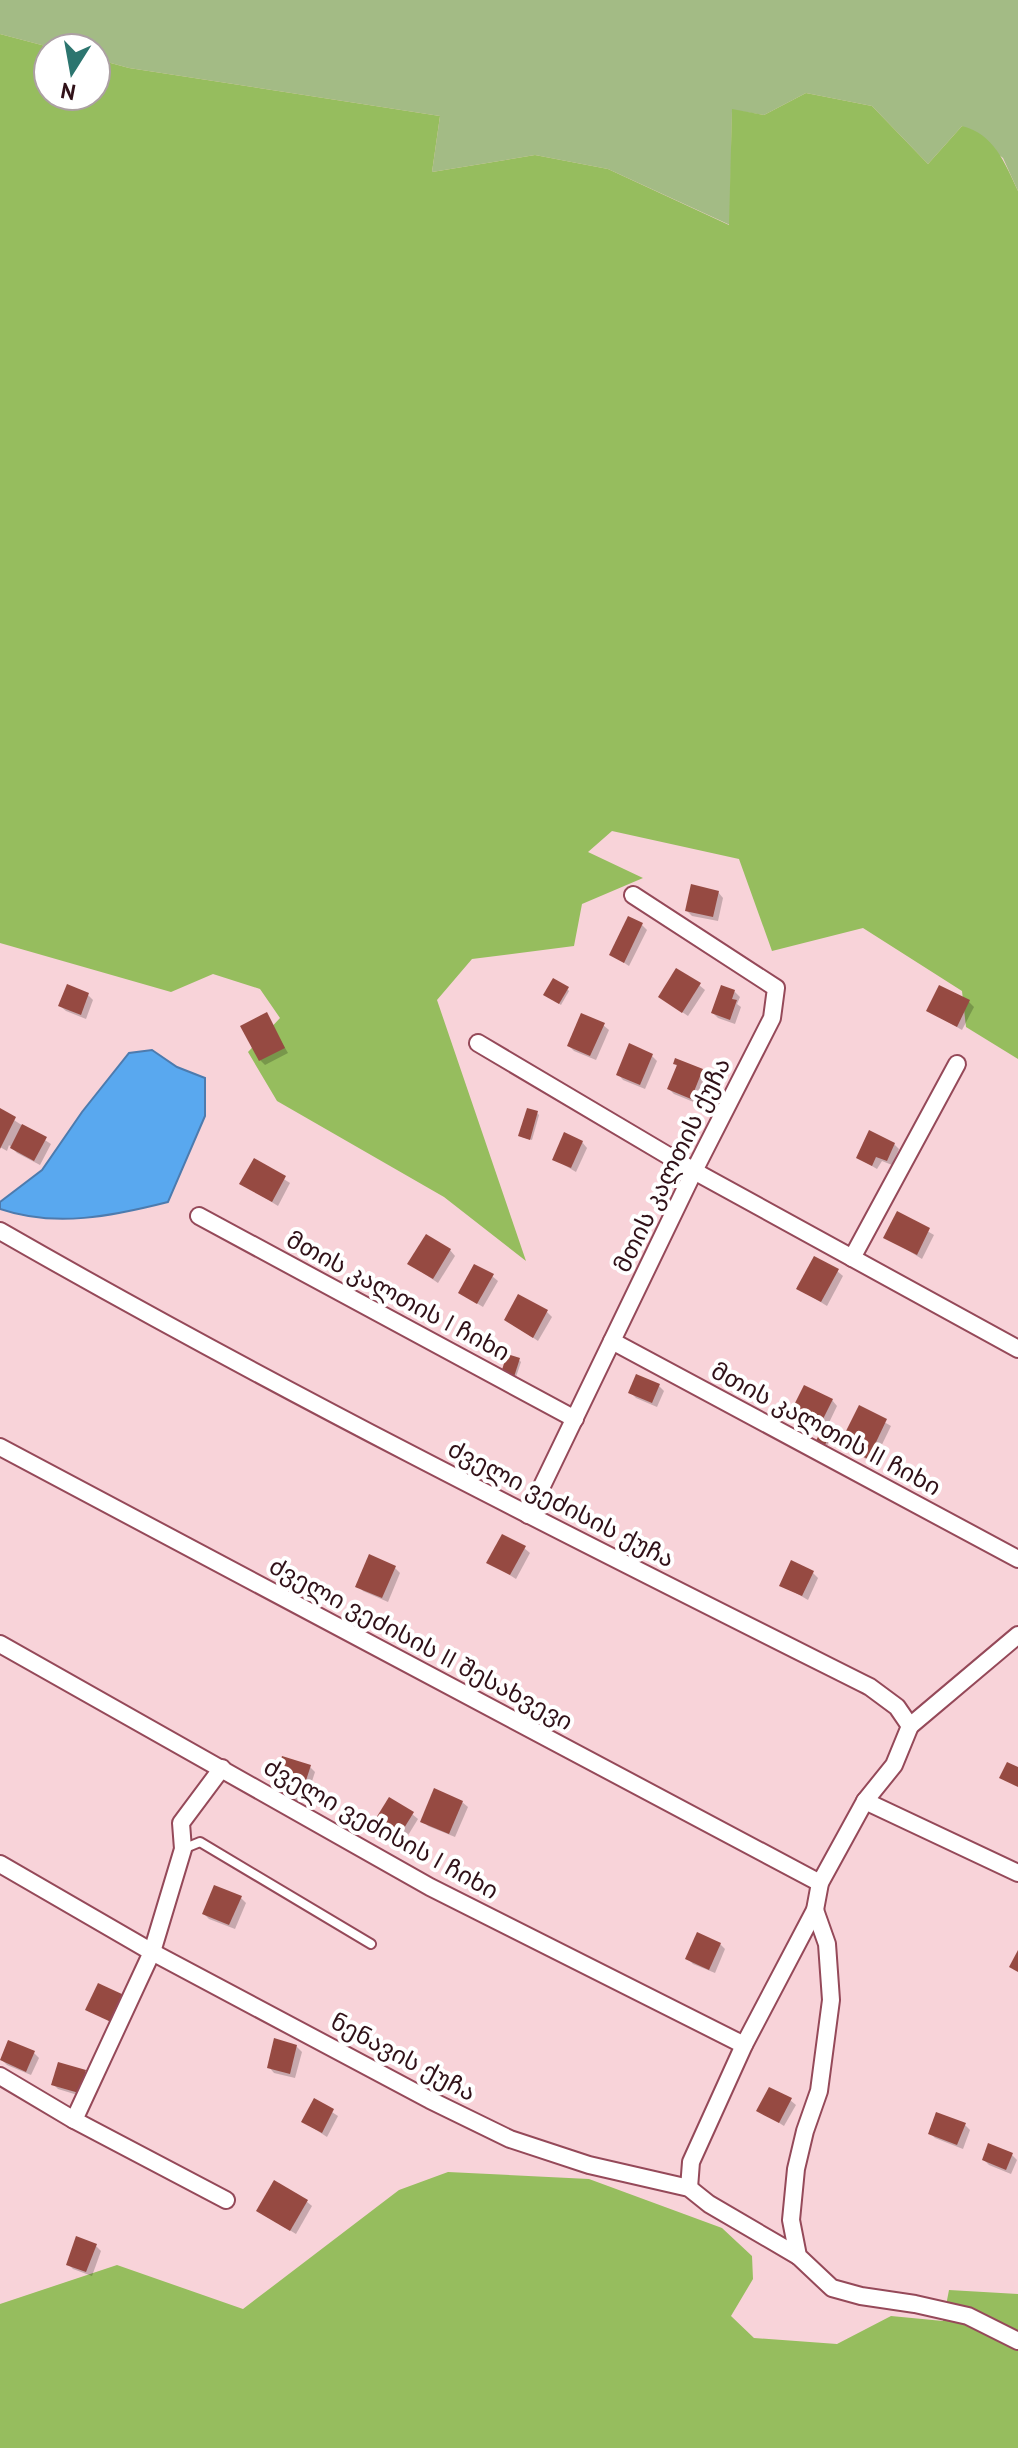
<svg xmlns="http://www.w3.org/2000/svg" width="1018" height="2448" font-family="'PT Sans','Noto Sans Georgian',sans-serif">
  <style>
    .green { fill: #a3bb85 }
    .forest { fill: #96bd5e }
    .water { fill: #59a8ef; stroke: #4d7bae; stroke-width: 2 }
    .shadow { fill: #0003 }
    .building { fill: #964a42 }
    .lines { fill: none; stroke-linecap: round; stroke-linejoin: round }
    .lane-casing { stroke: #954959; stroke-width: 12 }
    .street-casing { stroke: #954959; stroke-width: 20 }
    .lane { stroke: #fff; stroke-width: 8 }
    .street { stroke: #fff; stroke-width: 16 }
    .labels { text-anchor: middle; stroke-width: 8; stroke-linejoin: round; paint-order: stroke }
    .street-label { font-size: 24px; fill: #301118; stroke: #fff }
  </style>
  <rect width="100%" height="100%" fill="#f8d3d9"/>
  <!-- green -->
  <polygon class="green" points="0,0 1018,0 1018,191 1003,158 962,126 928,164 872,106 806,93 764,115 732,110 730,225 608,169 535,155 432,172 440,116 129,68 96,59 96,48 53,48 0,34"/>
  <!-- forest -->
  <g class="forest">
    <path d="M0,34l53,14h-5v48h48v-37l33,9 311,48 -8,56 103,-17 73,14 121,56 3,-116 32,6 42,-22 66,13 56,58 34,-38c32,8 43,37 56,65v868l-52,-32 -4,-36 -99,-63 -91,23 -33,-92 -127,-28 -24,21 55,26 -61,26 -8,42 -102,13 -35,41 89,261 -82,-64 -167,-96 -29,-49 32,-34 -20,-29 -47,-15 -42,18 -171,-49z"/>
    <polygon points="448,2172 589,2179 722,2228 752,2256 753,2279 731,2316 754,2338 837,2344 891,2316 943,2321 949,2290 1018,2294 1018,2448 0,2448 0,2304 117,2265 243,2309 399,2190"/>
  </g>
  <!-- water -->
  <path class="water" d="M152,1050l25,17 28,11v38l-37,86c-55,14 -113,26 -168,7v-7l42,-32 40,-58 47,-59z"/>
  <!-- shadow -->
  <g class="shadow">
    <polygon points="718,892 723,898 718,921 692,916 687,911"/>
    <polygon points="642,925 647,930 629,966 612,955"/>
    <polygon points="699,985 705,990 688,1016 660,997"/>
    <polygon points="567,989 569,991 561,1005 548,997"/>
    <polygon points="734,991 740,997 737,1004 741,1007 735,1024 718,1018 713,1013"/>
    <polygon points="88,995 93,1000 86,1019 66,1011 60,1006"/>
    <polygon points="969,1002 974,1007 962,1030 929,1011"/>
    <polygon points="266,1015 288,1053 265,1065 260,1060"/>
    <polygon points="603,1025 609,1030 596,1060 574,1051 569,1046"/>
    <polygon points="652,1056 657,1061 645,1089 623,1080 618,1074"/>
    <polygon points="675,1064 702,1071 707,1076 696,1103 674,1094 669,1089 678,1067"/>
    <polygon points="0,1111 51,1144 40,1165 17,1153 9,1145 7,1151 0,1147"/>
    <polygon points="537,1113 539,1115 532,1140 522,1137 520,1135"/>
    <polygon points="582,1142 587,1148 576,1172 554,1159"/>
    <polygon points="894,1144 899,1149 892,1165 882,1161 877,1169 858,1158"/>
    <polygon points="255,1161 290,1183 278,1206 242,1184"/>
    <polygon points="898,1214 934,1235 922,1259 886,1237"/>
    <polygon points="450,1250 455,1256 438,1283 410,1264"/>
    <polygon points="837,1271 843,1276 827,1306 799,1289"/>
    <polygon points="492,1276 498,1281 483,1307 460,1293"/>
    <polygon points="547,1312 552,1317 538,1341 507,1320"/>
    <polygon points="519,1360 521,1362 516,1377 506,1374"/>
    <polygon points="659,1386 664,1391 657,1407 636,1398 631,1393"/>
    <polygon points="832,1400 837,1406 826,1429 833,1433 827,1446 818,1441 821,1434 791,1417"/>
    <polygon points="860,1408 891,1426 873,1463 842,1445"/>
    <polygon points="524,1548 530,1553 516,1579 489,1562"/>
    <polygon points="395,1568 400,1573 388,1602 363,1591 358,1586"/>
    <polygon points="813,1573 818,1578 808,1600 782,1585"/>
    <polygon points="310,1767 315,1772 305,1803 279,1794 273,1789"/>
    <polygon points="462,1802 468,1807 455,1837 428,1826 423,1821"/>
    <polygon points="412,1814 418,1819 399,1850 371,1831"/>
    <polygon points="241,1898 246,1903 235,1929 209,1919 204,1914"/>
    <polygon points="720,1944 725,1949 715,1973 693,1964 688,1959"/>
    <polygon points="296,2046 302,2052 295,2078 274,2073 269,2067"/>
    <polygon points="34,2053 39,2058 31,2075 7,2065 2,2060"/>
    <polygon points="85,2072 90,2077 84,2097 58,2089 53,2084"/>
    <polygon points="790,2100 796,2105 784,2126 759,2110"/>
    <polygon points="315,2101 338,2116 327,2137 304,2122"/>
    <polygon points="965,2125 970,2130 963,2149 935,2138 930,2133"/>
    <polygon points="1012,2155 1017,2160 1011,2174 989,2165 984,2160"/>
    <polygon points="306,2201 312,2206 296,2234 258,2211"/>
    <polygon points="96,2246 101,2251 92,2276 73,2269 68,2264"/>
  </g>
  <!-- building -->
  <g class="building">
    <polygon points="691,884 719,891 713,917 685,911"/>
    <polygon points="628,916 643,923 624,963 609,955"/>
    <polygon points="676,968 701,983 682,1013 658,997"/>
    <polygon points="553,978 569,987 559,1004 543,995"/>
    <polygon points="67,984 89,993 81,1015 58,1006"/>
    <polygon points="721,985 735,990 732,999 737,1000 730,1020 711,1013"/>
    <polygon points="939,985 970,1000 957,1027 926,1011"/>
    <polygon points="267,1012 285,1048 259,1061 240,1026"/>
    <polygon points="581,1013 605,1023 590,1056 567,1046"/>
    <polygon points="629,1043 653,1054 640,1085 616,1075"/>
    <polygon points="675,1058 703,1069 691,1099 667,1089 677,1065 673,1064"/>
    <polygon points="0,1108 16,1117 0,1149"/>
    <polygon points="527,1108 538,1111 530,1140 518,1136"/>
    <polygon points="22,1124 47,1137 34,1161 10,1148"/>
    <polygon points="869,1130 895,1143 887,1161 876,1157 872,1166 856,1158"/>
    <polygon points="564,1132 583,1141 571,1168 552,1160"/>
    <polygon points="254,1158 286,1176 272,1202 239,1184"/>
    <polygon points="897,1211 930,1228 917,1255 883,1238"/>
    <polygon points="426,1234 451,1249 433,1279 407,1264"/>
    <polygon points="814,1256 839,1269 821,1302 796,1289"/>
    <polygon points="474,1264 494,1274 477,1304 458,1293"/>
    <polygon points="518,1294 548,1310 533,1338 504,1320"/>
    <polygon points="507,1354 520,1358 514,1377 501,1373"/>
    <polygon points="636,1374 660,1384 652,1403 628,1393"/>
    <polygon points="804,1385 833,1399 817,1431 788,1417"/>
    <polygon points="859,1405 887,1419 868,1459 839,1445"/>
    <polygon points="823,1426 832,1430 825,1445 816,1441"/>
    <polygon points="502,1534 526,1546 510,1575 486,1563"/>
    <polygon points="369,1554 396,1566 382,1598 355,1587"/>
    <polygon points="791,1560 814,1571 802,1596 779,1586"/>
    <polygon points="282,1756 311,1765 300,1799 271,1789"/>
    <polygon points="1007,1762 1018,1767 1018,1787 999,1778"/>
    <polygon points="434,1788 463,1801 449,1834 420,1822"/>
    <polygon points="389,1797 414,1812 393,1846 368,1831"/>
    <polygon points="214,1885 242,1896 229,1925 202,1914"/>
    <polygon points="697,1932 721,1943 709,1970 685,1959"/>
    <polygon points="1018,1950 1018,1972 1009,1967"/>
    <polygon points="98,1983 124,1995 111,2022 85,2010"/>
    <polygon points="274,2038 297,2045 290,2074 267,2068"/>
    <polygon points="8,2040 35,2051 26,2072 0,2060"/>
    <polygon points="58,2062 86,2070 79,2093 51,2085"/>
    <polygon points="769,2087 792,2098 779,2123 756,2111"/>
    <polygon points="314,2098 334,2109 322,2133 301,2122"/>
    <polygon points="936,2112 966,2123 957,2145 928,2134"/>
    <polygon points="988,2143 1013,2153 1006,2170 982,2160"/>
    <polygon points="274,2180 308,2200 290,2231 256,2211"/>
    <polygon points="76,2236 97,2244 86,2272 66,2265"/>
  </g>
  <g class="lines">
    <defs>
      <polyline id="lane" points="183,1849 200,1842 371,1944"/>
      <g id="street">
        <polyline points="478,1043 694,1171 1018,1349"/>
        <polyline points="199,1216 575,1419"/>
        <path d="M0,1231c284,163 577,309 870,456l27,20 13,19 -16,39 -29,36 -45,82 -5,27 -71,135 -53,117 -2,26"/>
        <polyline points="852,1258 957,1064"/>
        <polyline points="612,1341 1018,1559"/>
        <polyline points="0,1447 820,1883"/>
        <polyline points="528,1515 694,1171 772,1018 776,988 633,895"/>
        <polyline points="0,1644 430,1887 744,2045"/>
        <polyline points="910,1726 1018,1635"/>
        <polyline points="865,1801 1018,1873"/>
        <polyline points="0,1864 152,1952 430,2100 510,2139 589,2165 689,2188 709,2204 798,2256"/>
        <polyline points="815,1910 827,1944 831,2000 819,2091 805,2131 796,2169 791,2220 798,2256 832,2288 861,2296 915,2304 968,2316 1018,2341"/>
        <polyline points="0,2076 74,2120 226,2200"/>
        <polyline points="74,2120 152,1952 183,1849 181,1823 222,1768"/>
      </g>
    </defs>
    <!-- lane casing -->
    <use href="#lane" class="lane-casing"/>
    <!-- street casing -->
    <use href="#street" class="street-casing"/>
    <!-- lane -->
    <use href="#lane" class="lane"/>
    <!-- street -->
    <use href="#street" class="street"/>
  </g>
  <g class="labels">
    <!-- street labels -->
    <g class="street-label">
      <text transform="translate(672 1165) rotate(-64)" y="8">მთის კალთის ქუჩა</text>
      <text transform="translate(398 1296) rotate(28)" y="8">მთის კალთის I ჩიხი</text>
      <text transform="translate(826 1429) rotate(28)" y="8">მთის კალთის II ჩიხი</text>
      <text transform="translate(561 1504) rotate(27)" y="8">ძველი ვეძისის ქუჩა</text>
      <text transform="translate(421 1644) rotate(28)" y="8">ძველი ვეძისის II შესახვევი</text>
      <text transform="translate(381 1829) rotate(29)" y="8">ძველი ვეძისის I ჩიხი</text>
      <text transform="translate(403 2057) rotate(28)" y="8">ნენავის ქუჩა</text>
    </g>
  </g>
  <!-- north arrow -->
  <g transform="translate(72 72) rotate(191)"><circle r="38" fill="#ffffff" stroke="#aca0a3" stroke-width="2"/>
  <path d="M0-6L14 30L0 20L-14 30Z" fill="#2c756f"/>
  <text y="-12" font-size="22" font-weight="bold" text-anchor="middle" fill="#301118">N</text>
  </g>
</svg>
